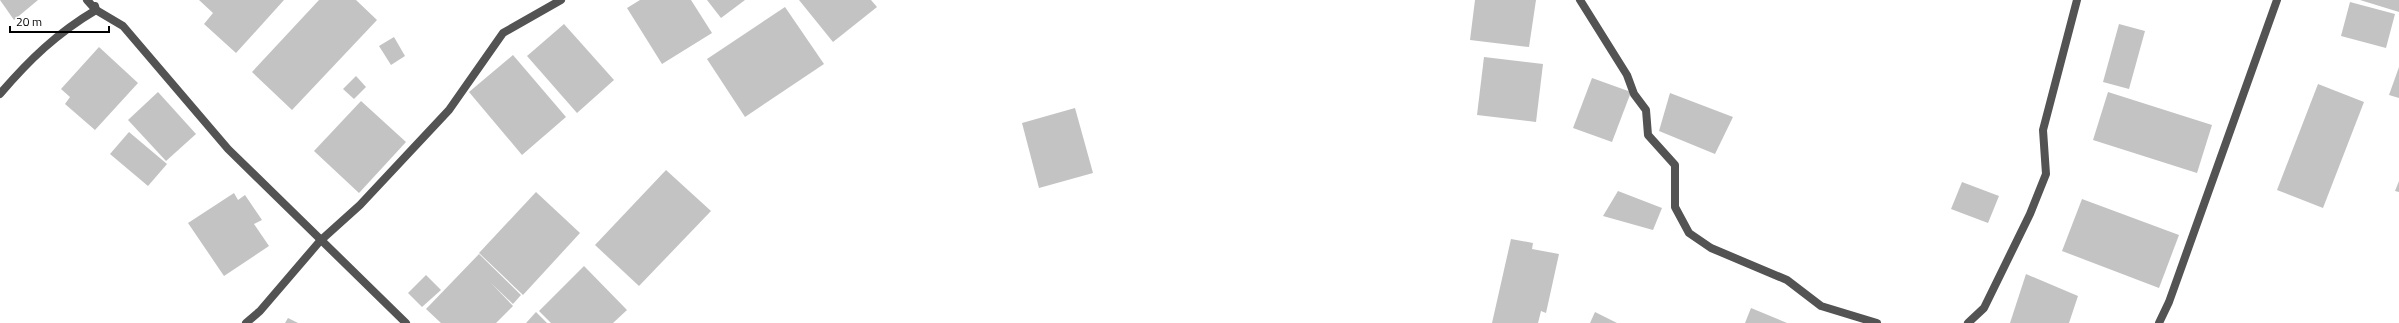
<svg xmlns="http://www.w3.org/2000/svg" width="2399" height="323" font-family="'Titillium Web',sans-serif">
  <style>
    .building { fill: #c3c3c3 }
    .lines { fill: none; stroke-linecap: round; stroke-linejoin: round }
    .street { stroke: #535353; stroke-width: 8 }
  </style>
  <rect width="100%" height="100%" fill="#fff"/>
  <!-- building -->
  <g class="building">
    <polygon points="0,0 38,0 14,20"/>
    <polygon points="199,0 284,0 236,53 204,24 213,13"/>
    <polygon points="319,0 356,0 377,20 292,110 252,72"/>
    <polygon points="640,0 691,0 712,33 662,64 627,8"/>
    <polygon points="707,0 745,0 721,18"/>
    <polygon points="799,0 871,0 877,7 833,42"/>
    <polygon points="1475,0 1536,0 1529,47 1470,40"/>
    <polygon points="2360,0 2399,0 2399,12"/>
    <polygon points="2350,2 2395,14 2386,48 2341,36"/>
    <polygon points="785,7 824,64 745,117 707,59"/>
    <polygon points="564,24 614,80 577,113 527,56"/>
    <polygon points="2119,24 2145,31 2129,89 2103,82"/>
    <polygon points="394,37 405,56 391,65 379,46"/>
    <polygon points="99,47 138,83 95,130 65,104 70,97 61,89"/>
    <polygon points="513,55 566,117 522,155 469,92"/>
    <polygon points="1484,57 1543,64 1536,122 1477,115"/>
    <polygon points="2399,67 2399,98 2389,95"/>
    <polygon points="356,76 366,87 354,99 343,89"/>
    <polygon points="1592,78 1631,92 1612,142 1573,128"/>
    <polygon points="2318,84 2364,102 2323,208 2277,190"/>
    <polygon points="158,92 196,134 166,161 128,120"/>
    <polygon points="2108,92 2212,125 2197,173 2093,140"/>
    <polygon points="1670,93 1733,117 1715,154 1659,131"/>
    <polygon points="361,101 406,142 359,193 314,151"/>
    <polygon points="1075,108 1093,173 1039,188 1022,123"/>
    <polygon points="129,132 167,164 148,186 110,154"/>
    <polygon points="666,170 711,211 639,286 595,245"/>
    <polygon points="2399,181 2399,192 2395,191"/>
    <polygon points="1962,182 1999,196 1988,223 1951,209"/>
    <polygon points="1618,191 1662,208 1653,230 1603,216"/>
    <polygon points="536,192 580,233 523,295 479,253"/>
    <polygon points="234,193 238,200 245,195 262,220 254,224 269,246 224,276 188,223"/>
    <polygon points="2082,199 2179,235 2159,288 2062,251"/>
    <polygon points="1511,239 1533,243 1532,249 1559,254 1546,313 1541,311 1538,323 1492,323"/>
    <polygon points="479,254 521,295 513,304 491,283 513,306 496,323 441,323 426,309"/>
    <polygon points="584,266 627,310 613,323 551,323 539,311"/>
    <polygon points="2026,274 2078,296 2069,323 2010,323"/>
    <polygon points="426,275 441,290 422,307 408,293"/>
    <polygon points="1751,308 1787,323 1745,323"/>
    <polygon points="536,312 547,323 526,323"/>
    <polygon points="1595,312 1617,323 1590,323"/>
    <polygon points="288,318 298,323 285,323"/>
  </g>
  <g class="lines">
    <!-- street -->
    <g class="street">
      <polyline points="87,0 96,10 123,26 228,149 406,323"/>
      <polyline points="1580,0 1627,75 1634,94 1646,110 1648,135 1675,165 1675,207 1689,233 1711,248 1787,280 1821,306 1877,323"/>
      <path d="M0,94c29,-34 57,-61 96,-84l-1,-4"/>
      <polyline points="246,323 260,311 320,241 360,205 449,110 503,33 561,0"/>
      <polyline points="1968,323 1984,308 2030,214 2046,174 2043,130 2077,0"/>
      <polyline points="2159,323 2169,302 2277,0"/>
    </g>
  </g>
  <!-- scale -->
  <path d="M10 26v6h99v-6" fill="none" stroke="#000000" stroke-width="2"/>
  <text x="16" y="26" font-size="12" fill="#000000" stroke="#ffffff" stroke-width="3" paint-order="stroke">20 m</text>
</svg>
